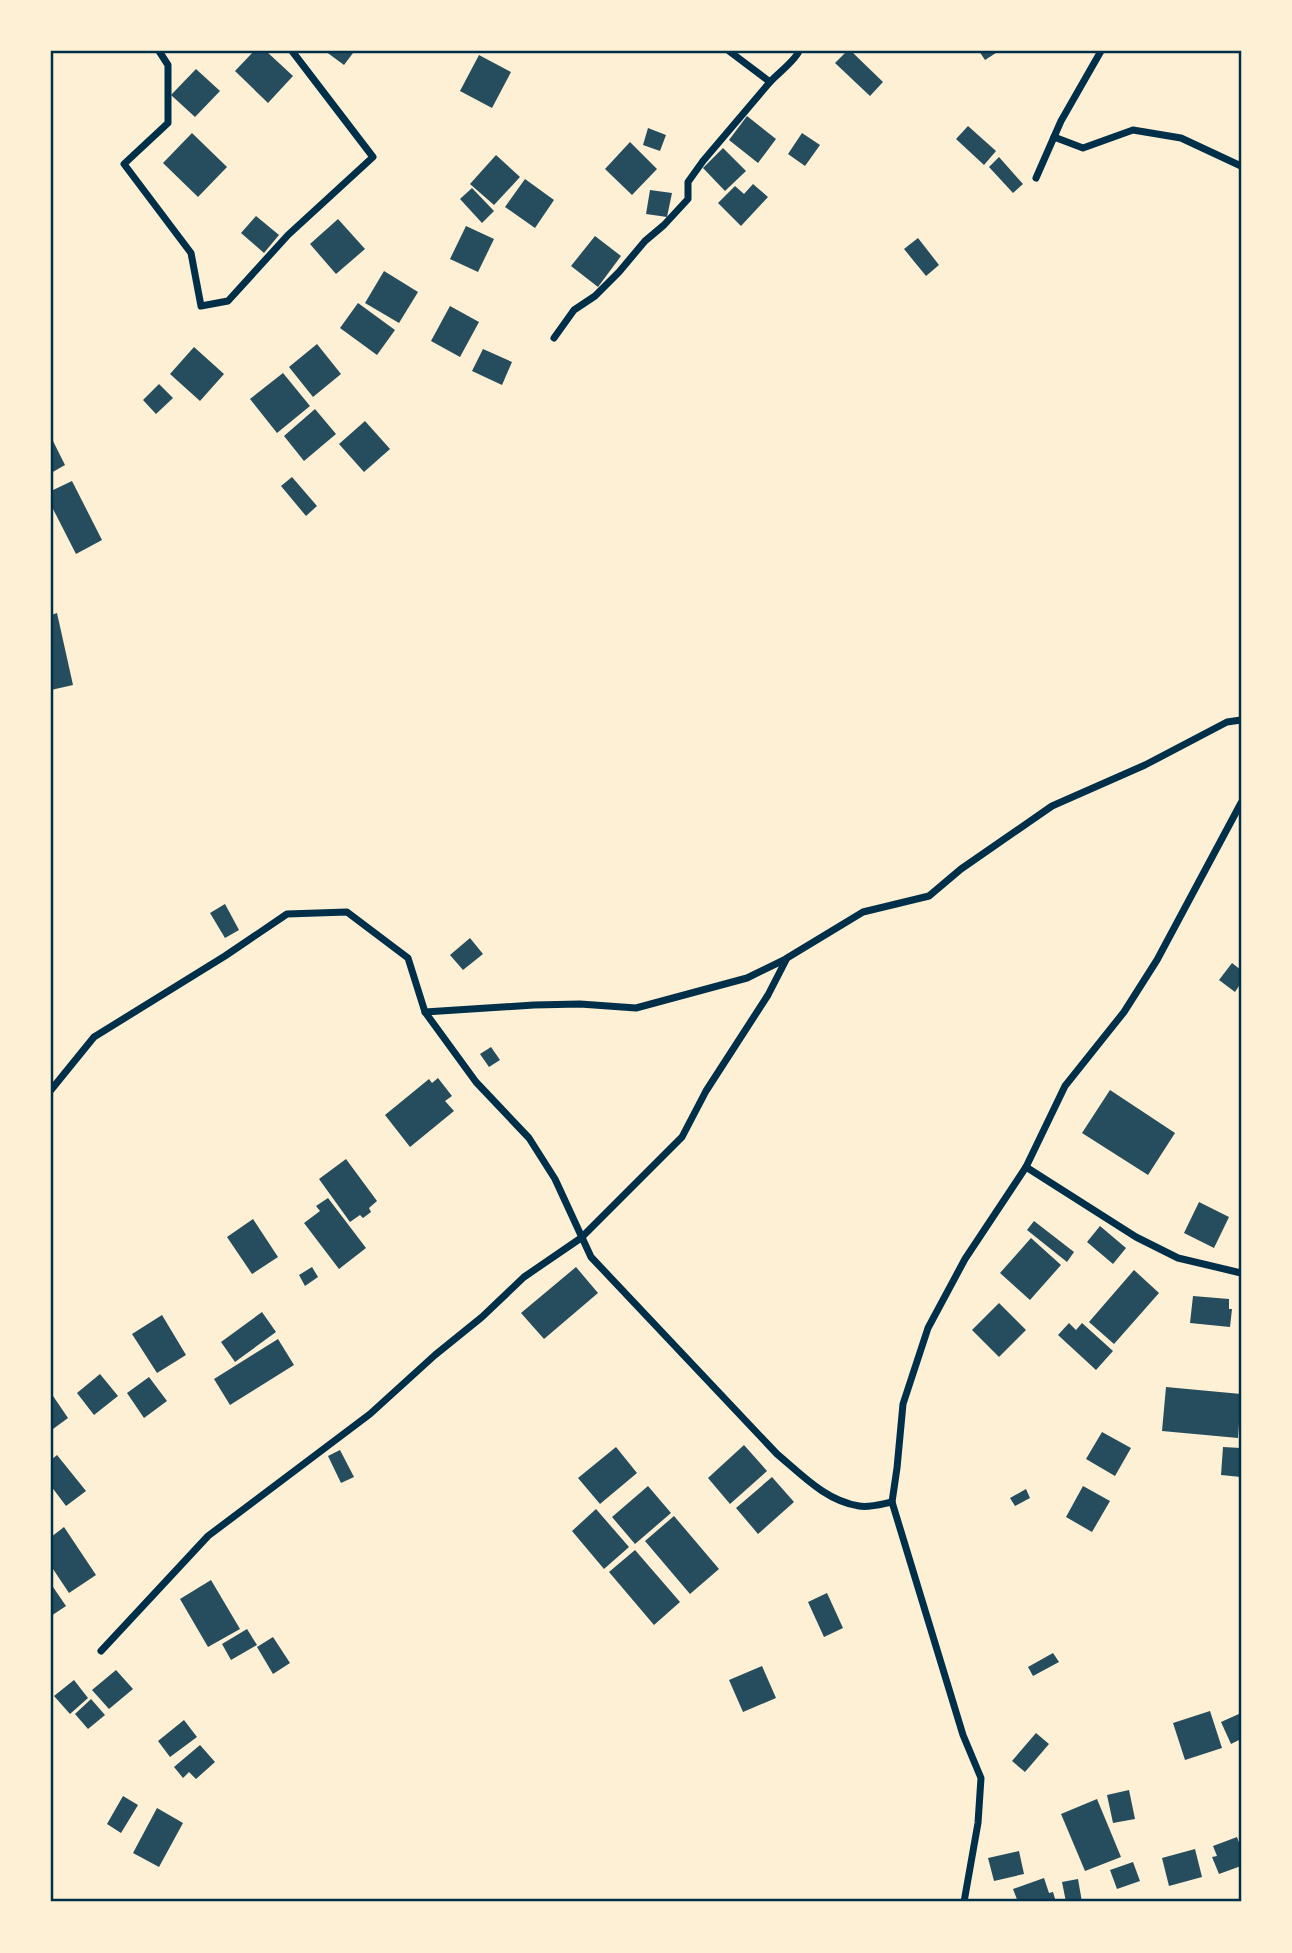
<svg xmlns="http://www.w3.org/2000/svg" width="1292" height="1953" font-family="Mulish,sans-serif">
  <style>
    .building { fill: #264d5e }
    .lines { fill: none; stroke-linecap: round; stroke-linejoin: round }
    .minor { stroke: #003049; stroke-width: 7 }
    .neatline { fill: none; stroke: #003049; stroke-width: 2.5 }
  </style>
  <rect width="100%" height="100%" fill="#fdf0d5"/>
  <!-- building -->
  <g class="building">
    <polygon points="254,51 266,51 293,76 268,103 235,71"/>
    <polygon points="325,51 349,51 353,53 344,65"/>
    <polygon points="847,51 851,51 883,82 870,96 835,63"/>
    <polygon points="979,51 999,51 985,60"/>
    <polygon points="479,55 511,72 492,108 460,91"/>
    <polygon points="196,69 220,91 195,117 171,95"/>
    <polygon points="747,116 776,139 758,163 729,140"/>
    <polygon points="968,126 996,151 984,165 956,139"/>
    <polygon points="648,128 666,135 660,151 643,145"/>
    <polygon points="192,133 227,167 198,197 163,163"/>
    <polygon points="802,133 820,145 805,166 788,154"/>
    <polygon points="630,142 657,169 632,195 605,169"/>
    <polygon points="723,148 746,171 725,191 703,168"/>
    <polygon points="496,155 520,177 494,205 470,184"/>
    <polygon points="999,157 1023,184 1013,193 989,167"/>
    <polygon points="525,179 554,200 535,228 505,207"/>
    <polygon points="753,184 768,197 741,226 718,203 735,186 744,194"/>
    <polygon points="472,188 494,211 482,223 460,199"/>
    <polygon points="650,190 672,193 667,217 646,214"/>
    <polygon points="256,216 279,235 264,253 241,233"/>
    <polygon points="338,219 365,249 336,274 310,244"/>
    <polygon points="466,226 494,239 478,272 450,259"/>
    <polygon points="595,236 621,256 598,287 571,266"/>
    <polygon points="918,238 939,265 926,276 904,249"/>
    <polygon points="384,271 418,292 399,323 365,303"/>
    <polygon points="358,303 395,330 377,355 340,328"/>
    <polygon points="450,306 479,322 460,357 431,341"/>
    <polygon points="317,344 341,374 313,397 289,367"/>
    <polygon points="194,347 224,374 200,401 170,374"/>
    <polygon points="483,349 512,362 502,385 472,371"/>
    <polygon points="283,373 310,406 277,433 250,399"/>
    <polygon points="159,384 173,398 156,414 143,400"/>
    <polygon points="315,409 336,434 304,461 284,436"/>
    <polygon points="365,421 390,449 364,472 339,444"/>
    <polygon points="51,437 65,465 51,473"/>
    <polygon points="292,477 317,506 306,516 281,486"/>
    <polygon points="72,481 102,540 76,554 51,505 51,491"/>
    <polygon points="57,613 73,685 51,690 51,615"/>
    <polygon points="225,904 239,930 225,938 210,913"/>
    <polygon points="470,938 483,954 463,970 450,955"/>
    <polygon points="1232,963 1241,970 1241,983 1235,992 1219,980"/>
    <polygon points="491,1047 500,1060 489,1067 480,1054"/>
    <polygon points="438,1078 452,1096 445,1101 454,1111 410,1147 385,1115 429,1079 432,1083"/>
    <polygon points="1110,1090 1175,1133 1148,1175 1082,1133"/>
    <polygon points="346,1159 377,1201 369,1208 371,1212 363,1218 360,1215 350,1222 319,1179"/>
    <polygon points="328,1198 366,1248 339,1269 304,1223 320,1211 316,1206"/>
    <polygon points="1199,1202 1229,1217 1214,1248 1184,1233"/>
    <polygon points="253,1219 278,1257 252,1274 227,1237"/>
    <polygon points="1034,1221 1074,1252 1067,1262 1027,1230"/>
    <polygon points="1100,1226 1126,1248 1113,1264 1087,1242"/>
    <polygon points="1031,1238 1061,1265 1030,1300 1000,1273"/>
    <polygon points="312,1267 318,1277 305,1286 299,1275"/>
    <polygon points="576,1267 598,1293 544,1339 521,1313"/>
    <polygon points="1134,1270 1159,1293 1114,1344 1089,1322"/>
    <polygon points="1193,1296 1229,1299 1229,1309 1232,1309 1230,1327 1190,1323"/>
    <polygon points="999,1303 1026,1330 999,1357 972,1330"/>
    <polygon points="262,1312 276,1332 235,1362 221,1342"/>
    <polygon points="162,1315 186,1355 157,1373 132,1334"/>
    <polygon points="1069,1323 1076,1330 1082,1323 1113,1351 1096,1370 1058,1335"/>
    <polygon points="278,1339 294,1365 230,1405 214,1379"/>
    <polygon points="100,1374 118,1396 94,1415 77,1393"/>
    <polygon points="149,1377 167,1401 144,1418 127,1393"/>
    <polygon points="1166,1387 1241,1394 1238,1438 1162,1431"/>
    <polygon points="51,1393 68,1418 53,1429 51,1427"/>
    <polygon points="1102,1432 1131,1448 1115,1476 1086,1459"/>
    <polygon points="744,1445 767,1471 730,1504 708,1478"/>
    <polygon points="616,1447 637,1473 600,1504 578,1478"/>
    <polygon points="1223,1447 1241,1448 1241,1477 1221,1475"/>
    <polygon points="340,1450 354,1477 341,1483 328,1456"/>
    <polygon points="57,1455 86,1491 66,1506 51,1486 51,1460"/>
    <polygon points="772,1477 794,1502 758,1534 736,1508"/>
    <polygon points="648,1486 671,1513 635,1544 612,1517"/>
    <polygon points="1083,1486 1110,1501 1092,1532 1066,1517"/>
    <polygon points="1026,1489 1030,1498 1015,1506 1010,1498"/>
    <polygon points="596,1509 629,1547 604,1569 572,1531"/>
    <polygon points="674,1516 719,1569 690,1594 645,1541"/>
    <polygon points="64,1527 96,1575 69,1593 51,1566 51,1537"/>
    <polygon points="635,1550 680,1602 654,1625 609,1572"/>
    <polygon points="211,1580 240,1629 208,1647 180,1599"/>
    <polygon points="51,1584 66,1606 51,1616"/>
    <polygon points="827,1593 843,1628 824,1637 808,1602"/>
    <polygon points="247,1629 257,1645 231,1660 222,1644"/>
    <polygon points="273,1637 290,1663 273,1674 257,1647"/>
    <polygon points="1053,1653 1059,1662 1033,1676 1028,1667"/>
    <polygon points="762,1666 776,1698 743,1712 729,1680"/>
    <polygon points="116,1670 133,1689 109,1709 92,1690"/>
    <polygon points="74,1680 88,1698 70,1714 54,1696"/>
    <polygon points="91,1699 105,1715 88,1729 75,1714"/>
    <polygon points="1210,1711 1222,1748 1185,1760 1173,1723"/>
    <polygon points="1241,1713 1241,1739 1231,1744 1221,1722"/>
    <polygon points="184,1720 197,1737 170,1757 158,1741"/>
    <polygon points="1036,1733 1049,1744 1025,1772 1012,1761"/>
    <polygon points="200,1745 215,1762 196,1779 189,1772 183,1778 174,1767"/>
    <polygon points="1129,1790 1135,1819 1113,1823 1107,1795"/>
    <polygon points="123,1796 138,1805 121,1833 107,1824"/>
    <polygon points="1097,1799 1121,1857 1085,1871 1061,1814"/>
    <polygon points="157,1808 183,1823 159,1867 133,1853"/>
    <polygon points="1237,1837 1241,1848 1241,1866 1219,1874 1212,1857 1217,1856 1213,1846"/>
    <polygon points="1195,1849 1202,1877 1169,1886 1162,1858"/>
    <polygon points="1019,1851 1024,1874 994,1881 988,1858"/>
    <polygon points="1133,1862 1140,1881 1117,1889 1110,1870"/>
    <polygon points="1044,1878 1049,1893 1053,1892 1056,1902 1018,1902 1013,1889"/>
    <polygon points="1078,1879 1082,1902 1066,1902 1062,1882"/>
  </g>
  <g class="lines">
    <!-- minor -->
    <g class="minor">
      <polyline points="159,51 168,65 168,123 124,164 191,253 201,306 228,301 288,235 373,157 292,51"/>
      <path d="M770,82c8,-9 25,-21 29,-31"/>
      <polyline points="1054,137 1083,148 1133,130 1181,138 1241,166"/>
      <polyline points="1036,178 1061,121 1101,51"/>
      <polyline points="554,338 574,310 595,296 619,272 645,241 664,225 688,199 688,182 703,161 770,82 729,51"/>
      <polyline points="425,1012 534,1005 580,1004 636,1008 747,978 786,959"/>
      <path d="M51,1090l43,-53 131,-81 62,-42 60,-2 61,46 17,54 51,70 53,56 26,41 36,78 186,197c25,21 49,47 82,52 10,2 23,-2 33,-4"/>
      <polyline points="1026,1167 1136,1237 1178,1258 1241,1273"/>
      <polyline points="101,1651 208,1536 370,1414 435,1355 482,1317 524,1277 581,1238 682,1137 706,1091 768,995 787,958 863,912 929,896 961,869 1052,806 1145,765 1227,722 1241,720"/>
      <polyline points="964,1902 978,1823 981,1778 963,1735 892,1502 897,1468 903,1404 928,1328 965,1259 1026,1167 1065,1086 1124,1012 1157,960 1241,803"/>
    </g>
  </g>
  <!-- border -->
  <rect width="1292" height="1953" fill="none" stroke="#fdf0d5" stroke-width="105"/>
  <rect x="52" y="52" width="1188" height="1848" class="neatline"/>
</svg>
